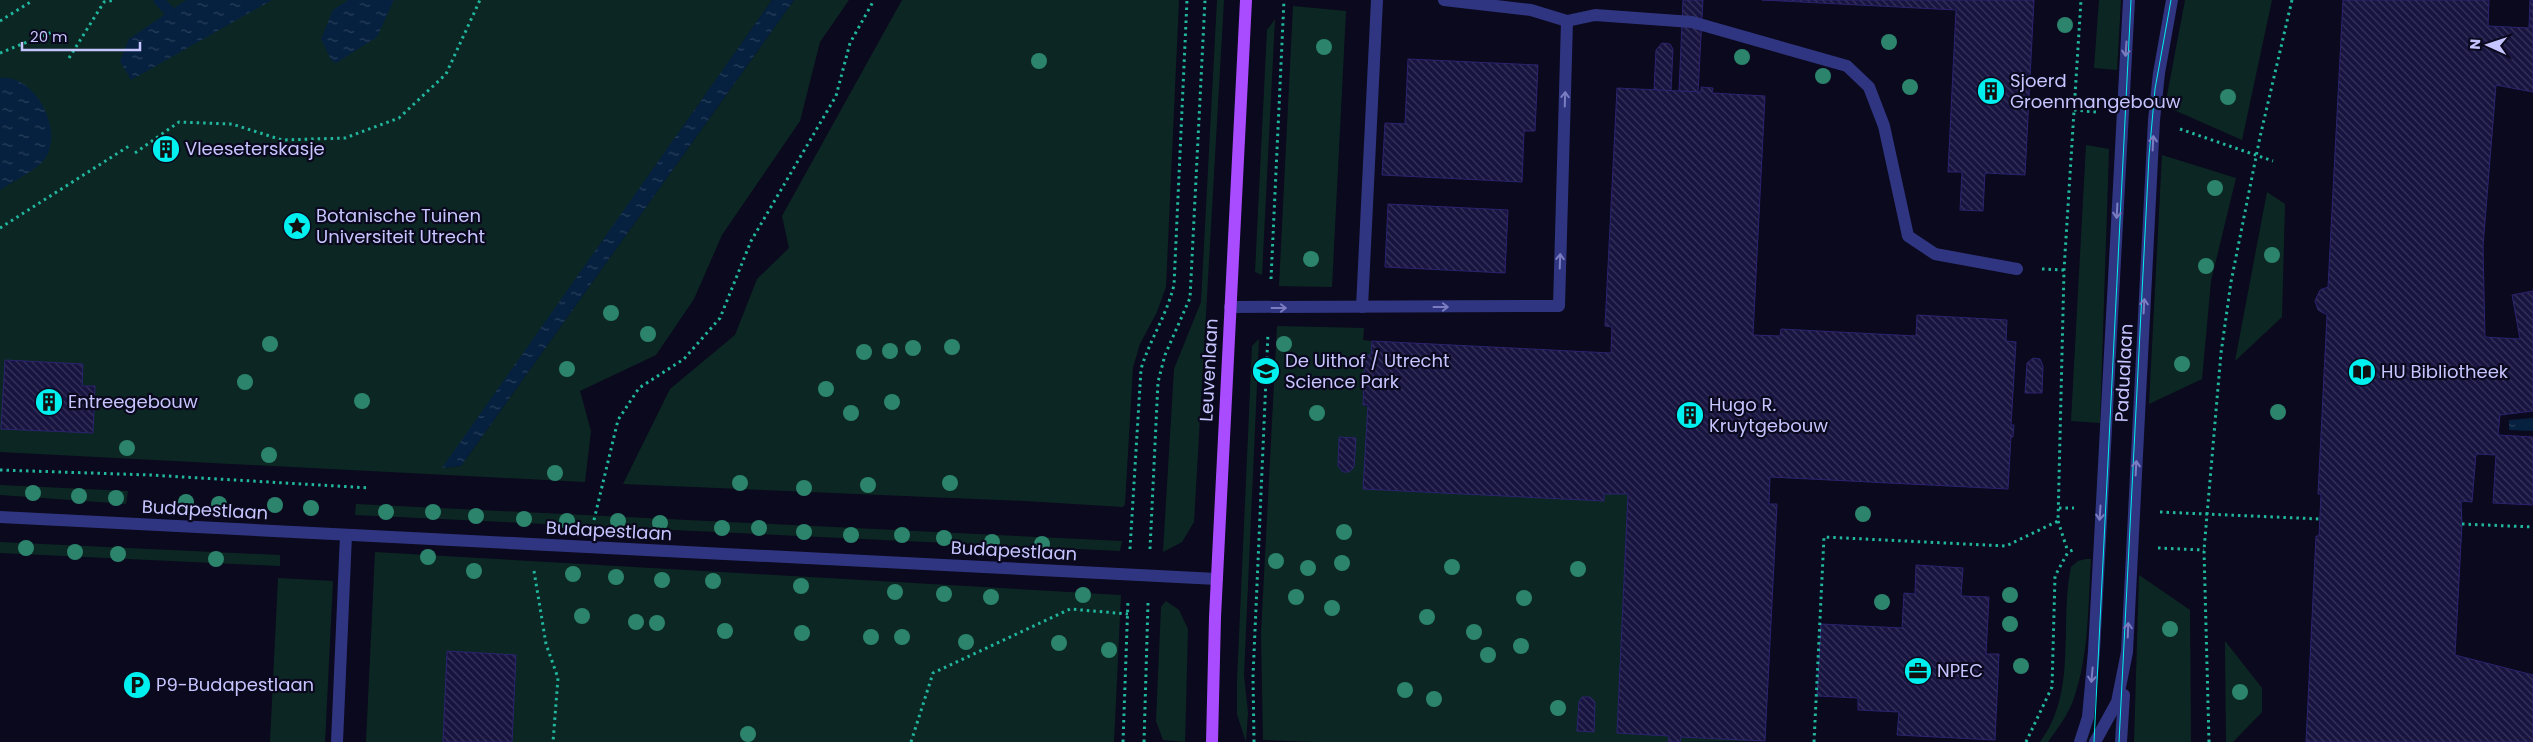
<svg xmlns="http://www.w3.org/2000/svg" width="2533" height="742" font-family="Poppins,sans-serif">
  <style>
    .green { fill: #0c2723 }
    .water { fill: url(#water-ripples) }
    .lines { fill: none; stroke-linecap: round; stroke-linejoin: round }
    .stream { stroke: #06213f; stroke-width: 11 }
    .building { fill: url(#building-back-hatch); stroke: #2a236e }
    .path { stroke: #21b79e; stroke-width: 3; stroke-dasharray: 2.5 4; stroke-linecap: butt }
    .minor { stroke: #303581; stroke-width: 12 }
    .major { stroke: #a94cff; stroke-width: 12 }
    .tram { stroke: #00f0ef; stroke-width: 1 }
    .tree { fill: #2c846d }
    .oneway { stroke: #7b7dc0 }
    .labels { text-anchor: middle; stroke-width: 4.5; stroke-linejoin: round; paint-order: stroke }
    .poi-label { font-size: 18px; fill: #c6c5ff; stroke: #0b091d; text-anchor: start }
    .street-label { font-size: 18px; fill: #c6c5ff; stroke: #0b091d }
  </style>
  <defs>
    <pattern id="water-ripples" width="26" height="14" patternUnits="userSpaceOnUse" patternTransform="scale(1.25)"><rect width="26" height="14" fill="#06213f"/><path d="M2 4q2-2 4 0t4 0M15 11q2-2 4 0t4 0" fill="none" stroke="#29405c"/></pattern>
    <pattern id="building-back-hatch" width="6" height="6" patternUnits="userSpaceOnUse" patternTransform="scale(1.25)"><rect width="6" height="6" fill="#181440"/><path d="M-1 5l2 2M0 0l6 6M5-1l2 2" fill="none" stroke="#38355d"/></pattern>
  </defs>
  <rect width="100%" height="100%" fill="#0b091d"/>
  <!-- green -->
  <g class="green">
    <polygon points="0,0 772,0 443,468 461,466 794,0 849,0 820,42 800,121 722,235 694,299 656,355 580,391 591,431 585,482 0,452"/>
    <polygon points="902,0 1179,0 1166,287 1157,312 1140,344 1133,367 1125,504 1123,507 1025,501 623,484 670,389 735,335 757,279 789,248 782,216"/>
    <polygon points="1217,0 1224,0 1194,522 1182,542 1163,552 1174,369 1201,302"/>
    <polygon points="2099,0 2121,0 2117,70 2094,68"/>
    <polygon points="2185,0 2272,0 2242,140 2165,106"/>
    <polygon points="1293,6 1346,11 1332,287 1279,286"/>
    <polygon points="1275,19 1262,275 1255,272 1267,30"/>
    <polygon points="2086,145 2109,149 2100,423 2071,421"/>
    <polygon points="2162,155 2236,178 2211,281 2202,379 2149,404"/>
    <polygon points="2267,192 2285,204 2282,317 2235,361"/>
    <polygon points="1277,326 1364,328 1363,340 1372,341 1371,355 1365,355 1363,405 1604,500 1604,494 1628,494 1617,733 1669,736 1668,742 1315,742 1263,740 1261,633"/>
    <polygon points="1259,339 1244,675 1248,713 1246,742 1237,714 1237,681 1252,346"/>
    <polygon points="0,485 128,491 126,504 0,495"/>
    <polygon points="356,504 1122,541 1120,551 355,515"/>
    <polygon points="0,542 280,555 280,566 0,553"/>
    <polygon points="375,552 1121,595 1114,742 366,742"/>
    <path d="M2086,559h5c-3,46 -2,96 -17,139 -5,16 -17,31 -26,44h-8c38,-50 19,-117 31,-175l7,-6z"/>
    <polygon points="2139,575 2190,610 2191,742 2134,742"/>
    <polygon points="278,578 333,581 325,742 270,742"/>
    <polygon points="1166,601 1179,610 1188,629 1185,742 1163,740 1156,721 1161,607"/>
    <polygon points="2225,641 2262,688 2262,712 2233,742 2226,742"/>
    <polygon points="1681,737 1765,741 1680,742"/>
  </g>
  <!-- water -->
  <g class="water">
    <polygon points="186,0 272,0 131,80 120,61 129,39"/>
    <polygon points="348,0 394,0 377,37 336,63 331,60 321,39 333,10"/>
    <polygon points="772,0 794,0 461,466 442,468"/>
    <path d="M0,78c35,-5 66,54 44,82 -8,10 -32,22 -44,30z"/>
    <polygon points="2533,418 2533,431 2509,430 2509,420"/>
  </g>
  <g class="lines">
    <!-- stream -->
    <polyline class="stream" points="159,0 170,12"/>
  </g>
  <!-- building -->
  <g class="building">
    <polygon points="1683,0 1703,0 1698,92 1679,91"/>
    <polygon points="1762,0 2034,0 2025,175 1985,173 1983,211 1960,210 1962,172 1948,172 1956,10"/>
    <polygon points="2343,0 2489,0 2488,26 2529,28 2530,0 2533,0 2533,92 2496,85 2483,246 2485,337 2520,339 2512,295 2533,291 2533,411 2500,415 2498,435 2533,437 2533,505 2493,503 2496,455 2476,454 2472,502 2461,501 2462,524 2455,655 2533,675 2533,742 2306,742 2316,536 2319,536 2321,494 2318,494 2327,315 2318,310 2315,301 2320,290 2328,287"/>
    <polygon points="1662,43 1670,44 1673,49 1671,91 1654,90 1656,50"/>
    <polygon points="1408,59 1538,65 1535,131 1524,131 1522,182 1382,175 1385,123 1405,124"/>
    <polygon points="1701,87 1713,88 1712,93 1765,96 1753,335 1780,336 1781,329 1916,336 1917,315 2007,320 2006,341 2016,342 2011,425 2014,425 2013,437 2011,437 2008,489 1770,477 1769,504 1777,504 1765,741 1681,737 1680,742 1668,742 1669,736 1617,733 1628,494 1604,494 1604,501 1363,489 1368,405 1363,405 1365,355 1371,355 1372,341 1611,353 1612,327 1605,326 1617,88 1701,92"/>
    <polygon points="170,137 178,151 163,160 155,146"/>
    <polygon points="1388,204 1508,210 1505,273 1385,267"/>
    <polygon points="2033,358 2040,359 2043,366 2042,393 2025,393 2027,363"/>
    <polygon points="5,360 83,364 82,386 95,386 93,433 1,429"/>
    <polygon points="1339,437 1356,438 1354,467 1349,472 1343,472 1338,466"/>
    <polygon points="1916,565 1963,568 1961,596 1989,597 1986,654 1999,654 1995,740 1897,735 1899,712 1858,710 1858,698 1817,696 1821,624 1902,628 1904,593 1915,594"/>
    <polygon points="447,651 516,655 512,742 443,742"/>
    <polygon points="1582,697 1590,697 1595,702 1594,732 1577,731 1579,702"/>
  </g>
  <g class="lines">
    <!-- path -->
    <g class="path">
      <polyline points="0,21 32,1"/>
      <polyline points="0,53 52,32"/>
      <polyline points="69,58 104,2 114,0"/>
      <polyline points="2074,110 2096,112"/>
      <polyline points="2180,129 2273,161"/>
      <polyline points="135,153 179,122 232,124 282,140 345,138 399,118 446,74 480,0"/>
      <polyline points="0,228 129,146"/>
      <polyline points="2042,269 2064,270"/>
      <polyline points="1271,279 1284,0"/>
      <polyline points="0,470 150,475 370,488"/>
      <polyline points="2059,508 2074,508"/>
      <polyline points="2160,512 2320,519"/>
      <polyline points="594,520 618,420 639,388 684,359 720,318 751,241 836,96 850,43 874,0"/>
      <polyline points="2058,521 2068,552"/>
      <polyline points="2462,524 2533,527"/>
      <polyline points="2158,548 2204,550"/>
      <path d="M1130,549l11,-180c9,-30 25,-52 33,-84l13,-285"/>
      <polyline points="1150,549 1158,382 1165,355 1190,298 1205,0"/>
      <polyline points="534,571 546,644 558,678 553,742"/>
      <polyline points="911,742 933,673 1070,609 1128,614"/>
      <polyline points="1123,742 1128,600"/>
      <polyline points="1144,742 1148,603"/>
      <polyline points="1254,742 1253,676 1268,333"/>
      <polyline points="1814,742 1824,537 2006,546 2058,521 2064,270 2081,0"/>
      <polyline points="2026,742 2052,687 2055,576 2068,552 2073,550"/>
      <polyline points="2209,742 2204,550 2221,353 2231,282 2260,137 2292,0"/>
    </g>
    <!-- minor -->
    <g class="minor">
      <polyline points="1567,21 1595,15 1692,22 1847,66 1869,87 1884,126 1908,236 1935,254 2017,269"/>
      <polyline points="1230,307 1559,306 1567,21 1531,10 1444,0"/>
      <polyline points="1362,307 1377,0"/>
      <polyline points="0,517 1217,579"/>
      <polyline points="337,742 346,535"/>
      <polyline points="2080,742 2088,717 2094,651 2129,0"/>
      <polyline points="2095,742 2117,702 2127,652 2154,120 2159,73 2172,0"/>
      <polyline points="2121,742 2124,695"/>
    </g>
    <!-- major -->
    <polyline class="major" points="1212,742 1215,617 1246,0"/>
    <!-- tram -->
    <g class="tram">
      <polyline points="2094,742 2131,0"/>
      <polyline points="2119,742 2149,156 2155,89 2171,0"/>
    </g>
  </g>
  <!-- trees -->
  <g class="tree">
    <circle cx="2065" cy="25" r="8"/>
    <circle cx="1889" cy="42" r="8"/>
    <circle cx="1324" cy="47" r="8"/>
    <circle cx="1742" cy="57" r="8"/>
    <circle cx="1039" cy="61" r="8"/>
    <circle cx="1823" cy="76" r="8"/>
    <circle cx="1910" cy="87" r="8"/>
    <circle cx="2228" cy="97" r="8"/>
    <circle cx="2215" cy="188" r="8"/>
    <circle cx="2272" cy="255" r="8"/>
    <circle cx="1311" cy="259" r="8"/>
    <circle cx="2206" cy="266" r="8"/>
    <circle cx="611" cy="313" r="8"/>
    <circle cx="648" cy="334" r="8"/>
    <circle cx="270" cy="344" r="8"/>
    <circle cx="1284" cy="344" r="8"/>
    <circle cx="952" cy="347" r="8"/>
    <circle cx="913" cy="348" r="8"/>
    <circle cx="890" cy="351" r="8"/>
    <circle cx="864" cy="352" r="8"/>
    <circle cx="2182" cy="364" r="8"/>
    <circle cx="567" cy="369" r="8"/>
    <circle cx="245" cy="382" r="8"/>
    <circle cx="826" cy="389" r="8"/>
    <circle cx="362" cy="401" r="8"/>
    <circle cx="892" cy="402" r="8"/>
    <circle cx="2278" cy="412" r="8"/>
    <circle cx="851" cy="413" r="8"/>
    <circle cx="1317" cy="413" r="8"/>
    <circle cx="127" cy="448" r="8"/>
    <circle cx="269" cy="455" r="8"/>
    <circle cx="555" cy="473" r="8"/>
    <circle cx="740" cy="483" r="8"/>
    <circle cx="950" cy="483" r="8"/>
    <circle cx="868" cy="485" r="8"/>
    <circle cx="804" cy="488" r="8"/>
    <circle cx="33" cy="493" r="8"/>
    <circle cx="79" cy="496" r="8"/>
    <circle cx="116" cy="498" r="8"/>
    <circle cx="186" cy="502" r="8"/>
    <circle cx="219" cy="504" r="8"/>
    <circle cx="275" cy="505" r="8"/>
    <circle cx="311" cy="508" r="8"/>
    <circle cx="386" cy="512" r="8"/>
    <circle cx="433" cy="512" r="8"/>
    <circle cx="1863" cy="514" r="8"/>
    <circle cx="476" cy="516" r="8"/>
    <circle cx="524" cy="519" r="8"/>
    <circle cx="567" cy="521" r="8"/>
    <circle cx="618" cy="521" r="8"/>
    <circle cx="660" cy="523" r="8"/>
    <circle cx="722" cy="528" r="8"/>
    <circle cx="759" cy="528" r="8"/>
    <circle cx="804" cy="532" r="8"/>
    <circle cx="1344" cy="532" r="8"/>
    <circle cx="851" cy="535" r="8"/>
    <circle cx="902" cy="535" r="8"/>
    <circle cx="944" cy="538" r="8"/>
    <circle cx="992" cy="542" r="8"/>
    <circle cx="1042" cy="544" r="8"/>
    <circle cx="26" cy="548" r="8"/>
    <circle cx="75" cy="552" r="8"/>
    <circle cx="118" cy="554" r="8"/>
    <circle cx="428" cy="557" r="8"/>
    <circle cx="216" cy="559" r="8"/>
    <circle cx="1276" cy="561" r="8"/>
    <circle cx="1342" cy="563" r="8"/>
    <circle cx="1452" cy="567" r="8"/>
    <circle cx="1308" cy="568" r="8"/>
    <circle cx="1578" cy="569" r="8"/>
    <circle cx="474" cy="571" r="8"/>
    <circle cx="573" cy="574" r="8"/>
    <circle cx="616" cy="577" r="8"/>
    <circle cx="662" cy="580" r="8"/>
    <circle cx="713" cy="581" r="8"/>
    <circle cx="801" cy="586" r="8"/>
    <circle cx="895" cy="592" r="8"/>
    <circle cx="944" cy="594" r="8"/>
    <circle cx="1083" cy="595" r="8"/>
    <circle cx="2010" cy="595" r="8"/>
    <circle cx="991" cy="597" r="8"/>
    <circle cx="1296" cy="597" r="8"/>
    <circle cx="1524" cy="598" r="8"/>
    <circle cx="1882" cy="602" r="8"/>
    <circle cx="1332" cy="608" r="8"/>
    <circle cx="582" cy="616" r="8"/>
    <circle cx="1427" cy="617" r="8"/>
    <circle cx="636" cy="622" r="8"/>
    <circle cx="657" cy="623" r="8"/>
    <circle cx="2010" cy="624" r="8"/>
    <circle cx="2170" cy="629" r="8"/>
    <circle cx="725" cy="631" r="8"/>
    <circle cx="1474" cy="632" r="8"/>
    <circle cx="802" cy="633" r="8"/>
    <circle cx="871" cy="637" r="8"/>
    <circle cx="902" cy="637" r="8"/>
    <circle cx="966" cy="642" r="8"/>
    <circle cx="1059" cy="643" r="8"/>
    <circle cx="1521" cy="646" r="8"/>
    <circle cx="1109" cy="650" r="8"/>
    <circle cx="1488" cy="655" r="8"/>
    <circle cx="2021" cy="666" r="8"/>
    <circle cx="1405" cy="690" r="8"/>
    <circle cx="2240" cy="692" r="8"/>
    <circle cx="1434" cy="699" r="8"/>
    <circle cx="1558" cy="708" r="8"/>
    <circle cx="748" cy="734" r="8"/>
  </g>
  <!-- one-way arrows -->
  <defs><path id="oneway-shaft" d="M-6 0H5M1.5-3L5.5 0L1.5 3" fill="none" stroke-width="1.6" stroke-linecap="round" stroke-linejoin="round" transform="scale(1.25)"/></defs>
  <g class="oneway">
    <use href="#oneway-shaft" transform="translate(2126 49) rotate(94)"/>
    <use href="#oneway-shaft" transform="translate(1565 99) rotate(-88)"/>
    <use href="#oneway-shaft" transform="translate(2153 143) rotate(-87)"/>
    <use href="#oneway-shaft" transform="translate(2117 211) rotate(93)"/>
    <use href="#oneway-shaft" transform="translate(1560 261) rotate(-88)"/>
    <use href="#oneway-shaft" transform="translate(2144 306) rotate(-87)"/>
    <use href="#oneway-shaft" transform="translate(1441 307)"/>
    <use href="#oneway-shaft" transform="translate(1279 308)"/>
    <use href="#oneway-shaft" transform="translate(2136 468) rotate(-87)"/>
    <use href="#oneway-shaft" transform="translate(2100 513) rotate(94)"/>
    <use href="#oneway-shaft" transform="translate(2128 630) rotate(-88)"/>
    <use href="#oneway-shaft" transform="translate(2092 675) rotate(95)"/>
  </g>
  <!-- icons -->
  <defs>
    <symbol id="building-disc" viewBox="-11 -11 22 22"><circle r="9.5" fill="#00f0ef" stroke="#0b091d"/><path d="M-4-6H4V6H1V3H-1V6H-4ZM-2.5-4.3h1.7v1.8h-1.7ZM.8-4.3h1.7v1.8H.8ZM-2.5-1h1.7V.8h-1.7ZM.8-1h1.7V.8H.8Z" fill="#111"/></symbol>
    <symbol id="sight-disc" viewBox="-11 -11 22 22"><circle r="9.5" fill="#00f0ef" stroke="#0b091d"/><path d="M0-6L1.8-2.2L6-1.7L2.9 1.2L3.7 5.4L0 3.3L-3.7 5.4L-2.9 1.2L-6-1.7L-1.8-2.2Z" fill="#111"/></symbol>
    <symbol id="university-disc" viewBox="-11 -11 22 22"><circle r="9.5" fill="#00f0ef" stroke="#0b091d"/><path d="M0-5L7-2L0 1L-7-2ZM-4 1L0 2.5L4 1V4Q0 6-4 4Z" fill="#111"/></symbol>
    <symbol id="library-disc" viewBox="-11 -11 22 22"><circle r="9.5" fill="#00f0ef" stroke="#0b091d"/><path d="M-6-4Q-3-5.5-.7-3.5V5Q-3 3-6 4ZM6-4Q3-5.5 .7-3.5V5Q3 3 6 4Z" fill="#111"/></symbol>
    <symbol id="office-disc" viewBox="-11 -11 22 22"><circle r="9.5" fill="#00f0ef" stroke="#0b091d"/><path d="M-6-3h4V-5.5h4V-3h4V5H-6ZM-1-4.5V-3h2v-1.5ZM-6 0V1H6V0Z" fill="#111"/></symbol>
    <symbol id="parking-disc" viewBox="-11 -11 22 22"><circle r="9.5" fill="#00f0ef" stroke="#0b091d"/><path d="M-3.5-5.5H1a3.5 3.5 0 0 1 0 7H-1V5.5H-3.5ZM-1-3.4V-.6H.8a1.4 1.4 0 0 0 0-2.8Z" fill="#111"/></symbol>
  </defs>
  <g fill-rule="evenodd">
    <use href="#building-disc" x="1975" y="75" width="32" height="32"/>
    <use href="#building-disc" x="150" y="133" width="32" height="32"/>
    <use href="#sight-disc" x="281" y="210" width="32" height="32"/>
    <use href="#university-disc" x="1250" y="355" width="32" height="32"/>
    <use href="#library-disc" x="2346" y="356" width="32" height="32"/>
    <use href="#building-disc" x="33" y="386" width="32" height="32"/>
    <use href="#building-disc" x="1674" y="399" width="32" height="32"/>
    <use href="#office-disc" x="1902" y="655" width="32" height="32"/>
    <use href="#parking-disc" x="121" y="669" width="32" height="32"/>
  </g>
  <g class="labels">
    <!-- poi labels -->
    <g class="poi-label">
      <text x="2010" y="87">Sjoerd<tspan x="2010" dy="21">Groenmangebouw</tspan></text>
      <text x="185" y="155">Vleeseterskasje</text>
      <text x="316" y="222">Botanische Tuinen<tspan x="316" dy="21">Universiteit Utrecht</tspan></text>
      <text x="1285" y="367">De Uithof / Utrecht<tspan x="1285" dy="21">Science Park</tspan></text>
      <text x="2381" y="378">HU Bibliotheek</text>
      <text x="68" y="408">Entreegebouw</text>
      <text x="1709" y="411">Hugo R.<tspan x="1709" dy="21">Kruytgebouw</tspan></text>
      <text x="1937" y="677">NPEC</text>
      <text x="156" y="691">P9-Budapestlaan</text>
    </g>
    <!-- street labels -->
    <g class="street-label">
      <text transform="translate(1209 370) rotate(-87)" y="6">Leuvenlaan</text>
      <text transform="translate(2124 373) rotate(-87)" y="6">Padualaan</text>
      <text transform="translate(205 510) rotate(3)" y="6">Budapestlaan</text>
      <text transform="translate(609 531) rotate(3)" y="6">Budapestlaan</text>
      <text transform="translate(1014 551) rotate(3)" y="6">Budapestlaan</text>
    </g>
  </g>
  <!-- north arrow -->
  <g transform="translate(2488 45) rotate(273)" stroke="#0b091d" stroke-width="4" paint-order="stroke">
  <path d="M0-4L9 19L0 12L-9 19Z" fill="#c6c5ff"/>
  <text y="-8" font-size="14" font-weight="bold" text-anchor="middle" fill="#c6c5ff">N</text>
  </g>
  <!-- scale -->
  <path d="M22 42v8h118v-8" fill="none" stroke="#c6c5ff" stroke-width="2.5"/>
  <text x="30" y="42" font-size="15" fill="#c6c5ff" stroke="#0b091d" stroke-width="4" paint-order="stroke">20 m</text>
</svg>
